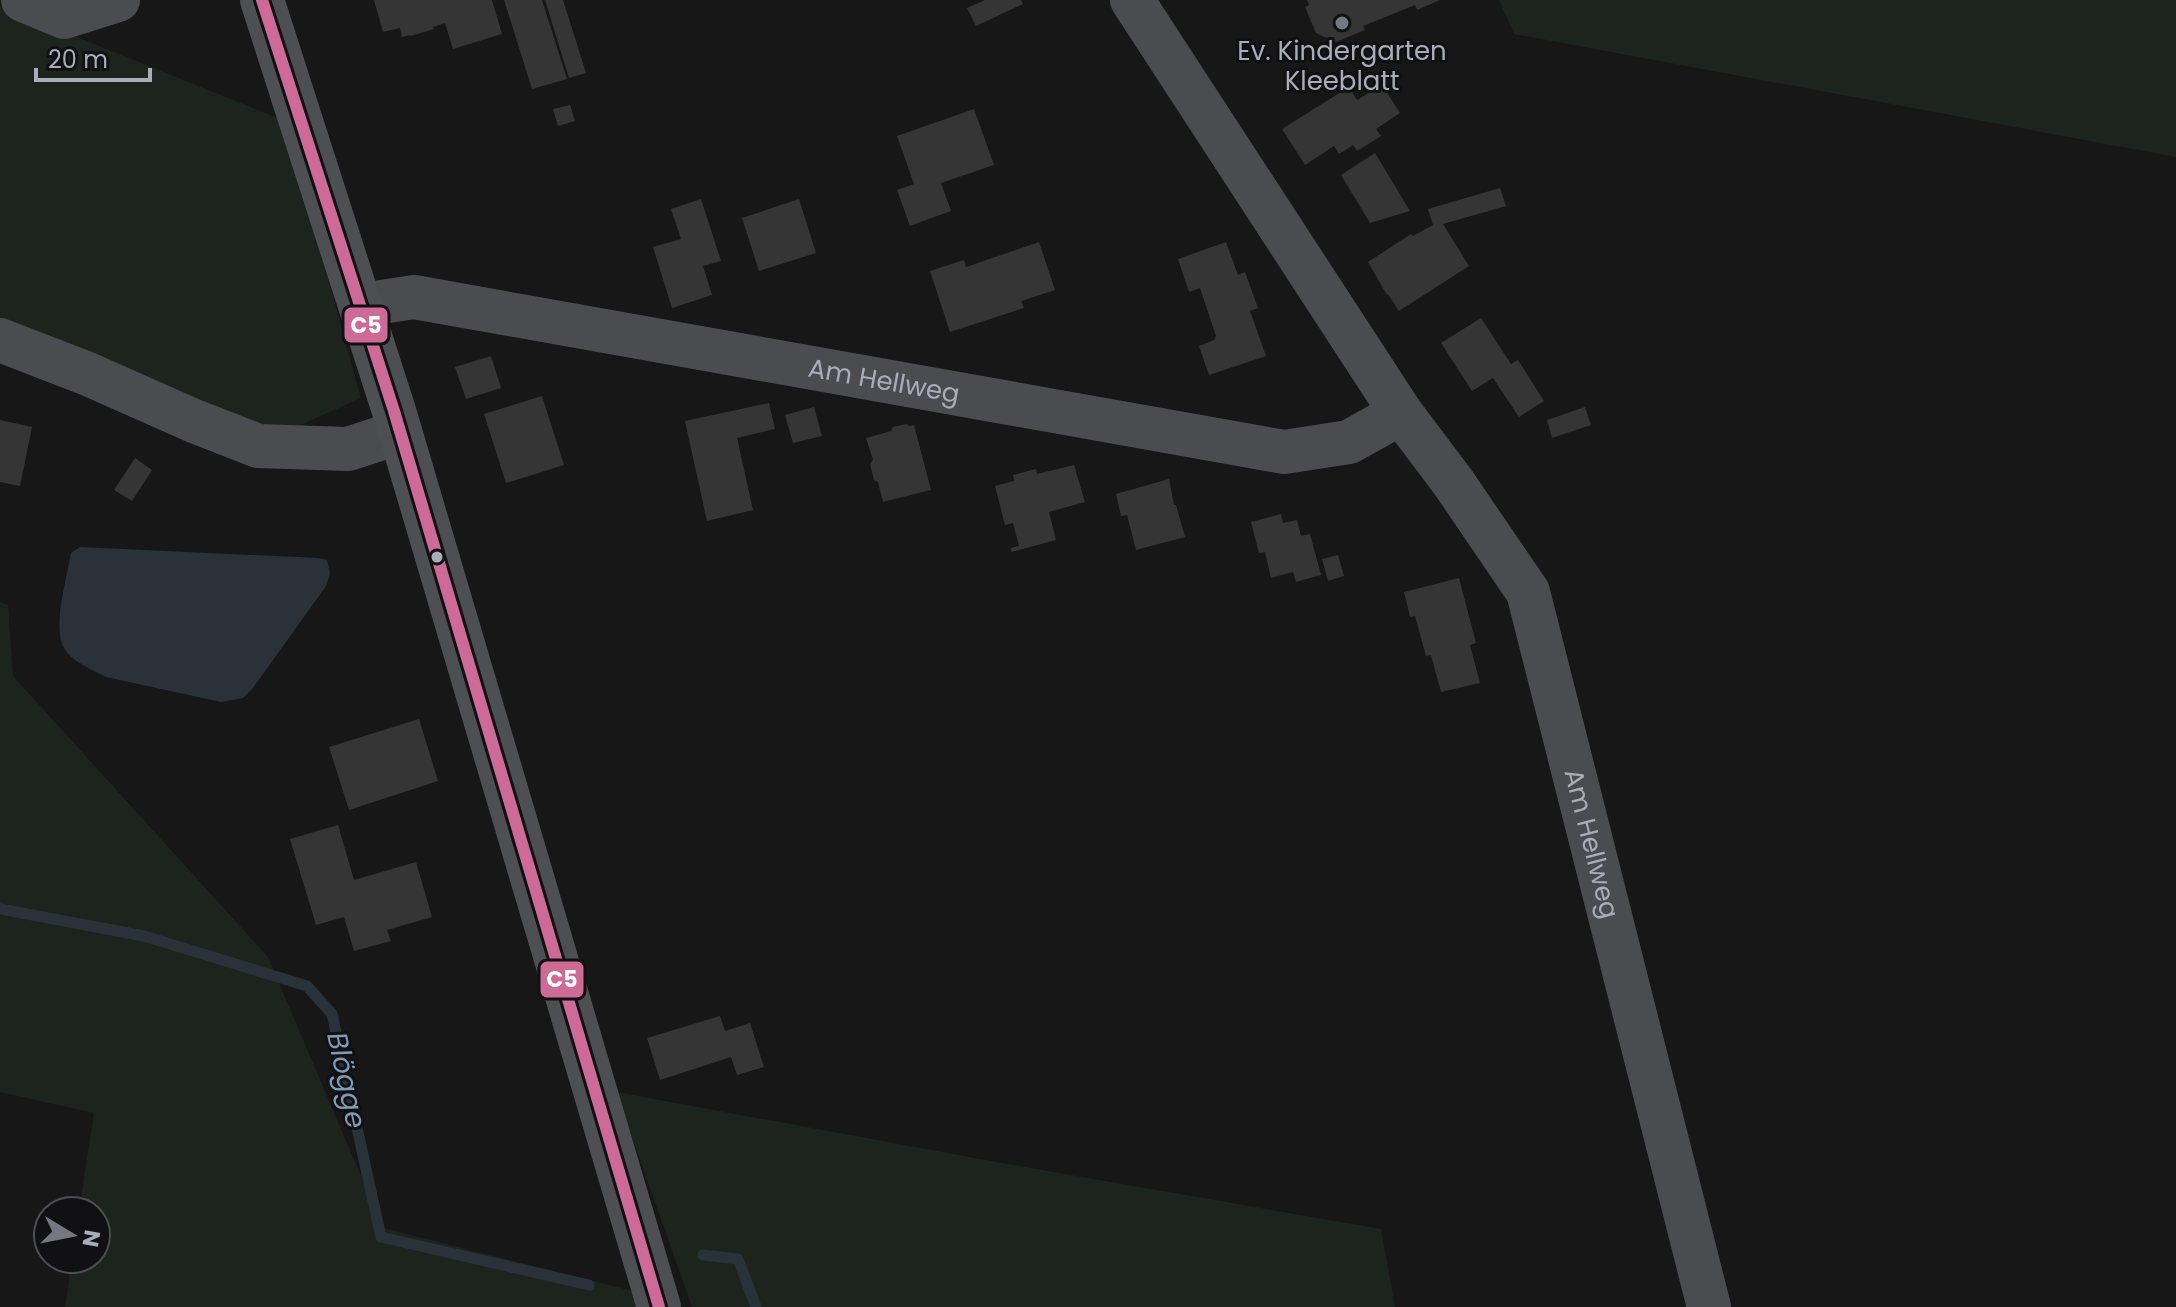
<svg xmlns="http://www.w3.org/2000/svg" width="2176" height="1307" font-family="Poppins,sans-serif">
  <style>
    .green { fill: #1d241e }
    .water { fill: #2a3239 }
    .lines { fill: none; stroke-linecap: round; stroke-linejoin: round }
    .stream { stroke: #2a3239; stroke-width: 11 }
    .building { fill: #353536 }
    .minor { stroke: #4b4c50; stroke-width: 44 }
    .major { stroke: #4d4f52; stroke-width: 44 }
    .bus-1-casing { stroke: #111113; stroke-width: 18 }
    .bus-1 { stroke: #cd6a95; stroke-width: 12 }
    .poi-dot { fill: #757880; stroke: #111113; stroke-width: 3 }
    .bus-dot { fill: #a8adb8; stroke: #111113; stroke-width: 3 }
    .labels { text-anchor: middle; stroke-width: 6; stroke-linejoin: round; paint-order: stroke }
    .poi-label { font-size: 26px; fill: #a8adb8; stroke: #111113 }
    .street-label { font-size: 26px; fill: #a8adb8; stroke: #111113 }
    .water-label { font-size: 28px; font-style: italic; fill: #7f9bb3; stroke: #111113 }
    .line-badge { stroke: #111113; stroke-width: 3 }
    .badge-label { font-size: 22px; text-anchor: middle; font-weight: bold; fill: #fff }
  </style>
  <rect width="100%" height="100%" fill="#171717"/>
  <!-- green -->
  <g class="green">
    <polygon points="1499,0 2176,0 2176,157 1514,34"/>
    <polygon points="0,6 285,121 361,398 278,435 0,327"/>
    <polygon points="0,602 8,605 13,676 268,957 383,1228 641,1293 645,1307 65,1307 72,1259 96,1259 96,1211 79,1211 94,1113 0,1092"/>
    <polygon points="616,1092 1013,1165 1381,1229 1395,1307 692,1307"/>
  </g>
  <!-- water -->
  <path class="water" d="M80,547l238,11 9,2 3,13 -4,13 -73,102 -10,10 -22,4 -115,-25c-13,-7 -34,-15 -42,-29 -12,-22 3,-70 7,-95z"/>
  <g class="lines">
    <!-- stream -->
    <g class="stream">
      <polyline points="0,909 144,936 307,986 332,1014 381,1237 589,1285"/>
      <polyline points="703,1255 738,1259 756,1307"/>
    </g>
  </g>
  <!-- building -->
  <g class="building">
    <polygon points="374,0 492,0 502,34 453,49 445,23 433,27 434,29 411,36 410,35 402,37 400,28 383,32"/>
    <polygon points="504,0 542,0 567,79 532,89"/>
    <polygon points="545,0 563,0 586,73 569,78"/>
    <polygon points="985,0 1021,0 1023,4 976,26 967,8"/>
    <polygon points="1307,0 1440,0 1417,10 1415,5 1363,26 1365,30 1336,42 1316,33 1305,7 1309,5"/>
    <polygon points="1382,85 1400,113 1376,129 1381,136 1357,151 1353,145 1339,154 1334,146 1305,165 1282,129 1349,87 1357,100"/>
    <polygon points="570,105 575,121 558,126 553,109"/>
    <polygon points="974,109 994,165 941,183 951,211 910,226 897,190 914,184 897,136"/>
    <polygon points="1375,153 1410,211 1370,223 1341,175"/>
    <polygon points="1500,188 1506,206 1443,224 1469,266 1399,311 1388,294 1387,295 1368,262 1411,234 1413,236 1433,225 1428,209"/>
    <polygon points="701,199 721,261 703,266 712,295 672,308 653,247 681,239 671,209"/>
    <polygon points="799,199 816,253 759,271 742,218"/>
    <polygon points="1039,242 1055,290 1021,301 1024,308 950,332 930,271 964,260 966,267"/>
    <polygon points="1226,242 1238,275 1245,272 1258,308 1250,311 1266,356 1209,375 1199,346 1214,340 1216,336 1200,288 1189,292 1178,259"/>
    <polygon points="1481,318 1511,364 1518,360 1544,401 1519,417 1493,378 1472,391 1441,343"/>
    <polygon points="491,356 501,388 466,399 455,367"/>
    <polygon points="542,396 564,465 506,483 484,414"/>
    <polygon points="769,403 775,429 737,438 753,510 707,521 685,421"/>
    <polygon points="814,407 822,436 793,443 785,415"/>
    <polygon points="1585,407 1591,425 1552,438 1547,420"/>
    <polygon points="0,420 32,427 20,486 0,482"/>
    <polygon points="906,424 910,426 914,425 931,490 883,502 878,482 874,480 870,464 873,460 866,438 891,431 893,427"/>
    <polygon points="135,458 152,470 132,501 114,490"/>
    <polygon points="1074,465 1085,502 1049,512 1056,540 1011,552 1011,548 1019,546 1013,523 1005,525 995,486 1014,481 1013,475 1036,469 1037,474"/>
    <polygon points="1169,479 1174,505 1176,505 1185,537 1136,550 1127,515 1121,516 1116,494"/>
    <polygon points="1281,514 1283,523 1297,520 1301,536 1310,534 1321,575 1296,582 1293,572 1271,578 1265,552 1259,553 1251,522"/>
    <polygon points="1338,555 1344,576 1328,581 1322,559"/>
    <polygon points="1459,578 1476,643 1470,645 1480,683 1441,692 1431,655 1426,656 1415,616 1410,617 1404,592"/>
    <polygon points="419,719 438,781 349,810 329,747"/>
    <polygon points="338,825 354,880 416,862 432,917 387,930 391,941 354,951 344,917 316,925 290,839"/>
    <polygon points="720,1016 725,1031 750,1023 764,1067 737,1075 731,1057 660,1080 647,1038"/>
  </g>
  <g class="lines">
    <!-- minor -->
    <g class="minor">
      <polyline points="23,0 64,17 118,0"/>
      <path id="s1" d="M1132,0l269,413 52,69 75,110 181,715"/>
      <path id="s2" d="M362,305l52,-8 870,155 65,-10 52,-29"/>
      <polyline points="0,340 88,374 194,421 258,446 348,449 400,432"/>
    </g>
    <!-- major -->
    <polyline class="major" points="262,0 394,411 659,1307"/>
    <defs>
      <polyline id="bus-1" points="262,0 394,411 659,1307"/>
    </defs>
    <!-- bus-1 casing -->
    <use href="#bus-1" class="bus-1-casing"/>
    <!-- bus-1 -->
    <use href="#bus-1" class="bus-1"/>
  </g>
  <!-- markers -->
  <circle class="poi-dot" cx="1342" cy="23" r="8"/>
  <circle class="bus-dot" cx="437" cy="557" r="7"/>
  <g class="labels">
    <!-- poi labels -->
    <g class="poi-label">
      <text x="1342" y="60">Ev. Kindergarten<tspan x="1342" dy="30">Kleeblatt</tspan></text>
    </g>
    <!-- street labels -->
    <g class="street-label">
      <text dy="9" stroke="none"><textPath href="#s2" startOffset="530">Am Hellweg</textPath></text>
      <text dy="9" stroke="none"><textPath href="#s1" startOffset="972">Am Hellweg</textPath></text>
    </g>
    <!-- water labels -->
    <g class="water-label">
      <text transform="translate(347 1080) rotate(78)" y="10">Blögge</text>
    </g>
  </g>
  <g class="line-badge">
    <rect x="343" y="306" width="46" height="38" rx="8" fill="#cd6a95"/>
    <rect x="539" y="960" width="46" height="39" rx="8" fill="#cd6a95"/>
  </g>
  <g class="badge-label">
    <text x="366" y="333">C5</text>
    <text x="562" y="987">C5</text>
  </g>
  <!-- north arrow -->
  <g transform="translate(72 1235) rotate(100)"><circle r="38" fill="#111113" stroke="#4d4f55" stroke-width="2"/>
  <path d="M0-6L14 30L0 20L-14 30Z" fill="#757880"/>
  <text y="-12" font-size="22" font-weight="bold" text-anchor="middle" fill="#a8adb8">N</text>
  </g>
  <!-- scale -->
  <path d="M36 68v12h114v-12" fill="none" stroke="#a8adb8" stroke-width="4"/>
  <text x="48" y="68" font-size="24" fill="#a8adb8" stroke="#111113" stroke-width="6" paint-order="stroke">20 m</text>
</svg>
